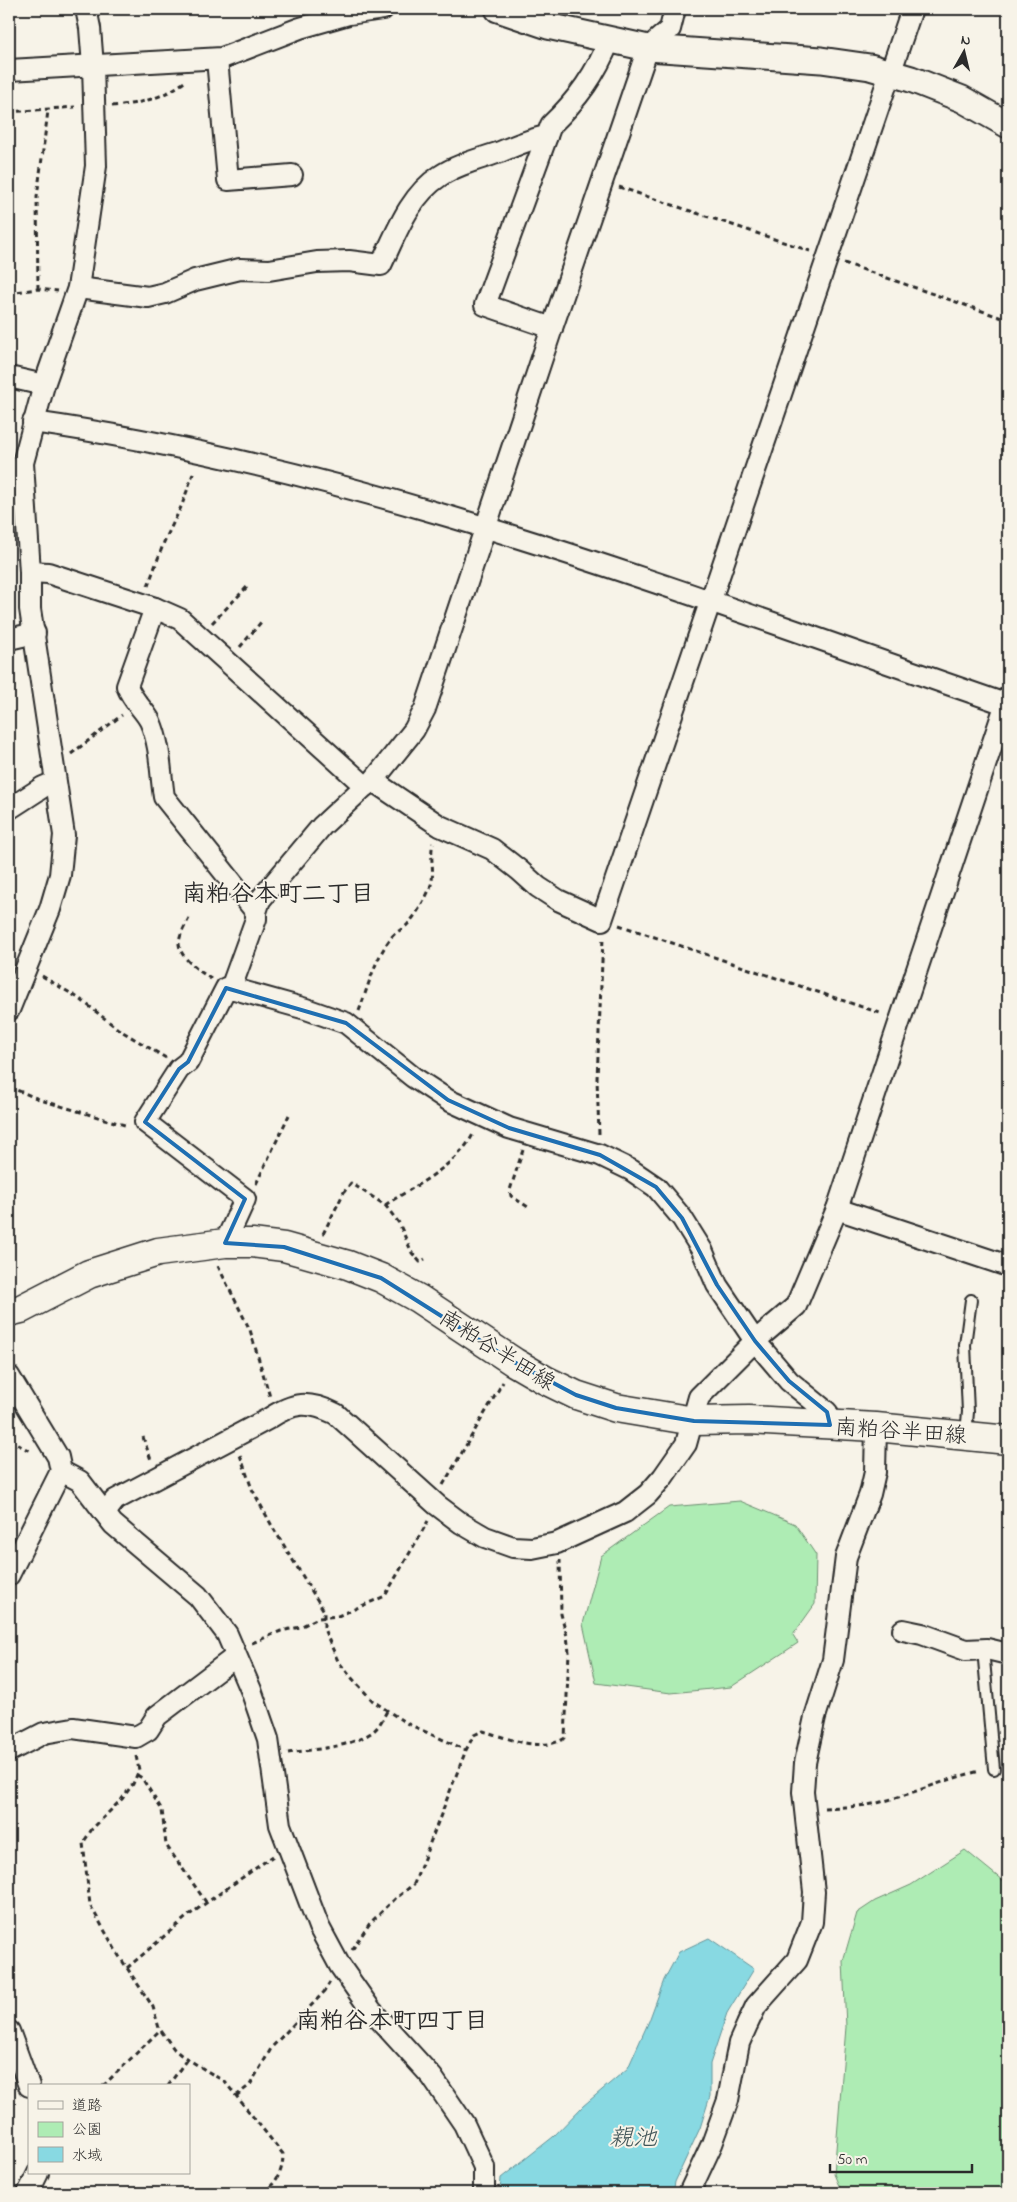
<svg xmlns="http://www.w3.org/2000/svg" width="1017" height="2202" font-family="'Indie Flower','Klee One',sans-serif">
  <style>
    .green { fill: #aeecb4; stroke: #6c8c70 }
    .water { fill: #88d9e2; stroke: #639399 }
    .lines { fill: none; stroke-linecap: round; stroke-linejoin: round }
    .service-casing { stroke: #2b2b2b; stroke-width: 14 }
    .minor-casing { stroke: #2b2b2b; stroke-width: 24 }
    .tertiary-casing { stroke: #2b2b2b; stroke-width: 29 }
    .secondary-casing { stroke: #2b2b2b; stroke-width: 31 }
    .path { stroke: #2b2b2b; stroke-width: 3; stroke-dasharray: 5 4; stroke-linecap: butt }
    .service { stroke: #f7f3e8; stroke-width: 10 }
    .minor { stroke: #f7f3e8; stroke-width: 20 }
    .tertiary { stroke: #f7f3e8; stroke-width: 25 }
    .secondary { stroke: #f7f3e8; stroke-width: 28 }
    .marked { fill: none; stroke: #1f6fb2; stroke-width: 4; stroke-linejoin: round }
    .labels { text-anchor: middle; stroke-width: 4; stroke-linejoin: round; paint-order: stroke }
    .street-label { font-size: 22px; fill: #2b2b2b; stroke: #f7f3e8 }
    .neighbourhood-label { font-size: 24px; font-weight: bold; fill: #2b2b2b; stroke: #f7f3e8 }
    .water-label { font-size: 24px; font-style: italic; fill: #425659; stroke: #f7f3e8 }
  </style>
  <rect width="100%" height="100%" fill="#f7f3e8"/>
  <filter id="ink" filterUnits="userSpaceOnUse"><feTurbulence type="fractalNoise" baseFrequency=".02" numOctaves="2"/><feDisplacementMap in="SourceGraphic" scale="10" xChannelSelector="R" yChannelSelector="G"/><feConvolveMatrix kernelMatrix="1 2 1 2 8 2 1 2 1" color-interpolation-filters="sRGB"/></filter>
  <g filter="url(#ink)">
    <!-- green -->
    <g class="green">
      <polygon points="740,1501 795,1524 816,1555 815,1604 793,1635 798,1643 731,1687 671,1693 596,1683 583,1624 601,1556 669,1507"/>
      <polygon points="965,1850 1008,1885 1008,2193 842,2193 834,2174 846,2027 843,1961 857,1913 875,1901 911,1885"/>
    </g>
    <!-- water -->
    <polygon class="water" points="709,1938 754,1969 727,2013 710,2064 710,2096 700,2128 675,2182 673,2193 500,2193 501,2178 553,2137 583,2106 628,2068 649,2021 664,1980 679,1952"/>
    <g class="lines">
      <defs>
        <g id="service">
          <polyline points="966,1434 968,1412 965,1345 971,1300"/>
          <polyline points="983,1649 994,1769"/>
        </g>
        <g id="minor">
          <polyline points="217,59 228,180 292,175"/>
          <polyline points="9,70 222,58 300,28 349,14 383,9"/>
          <path d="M78,288l70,9 17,-4 30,-13 45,-11 29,1 48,-8 32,-1 32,4c15,-31 28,-69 59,-89 18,-12 40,-17 60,-24 17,-7 29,-13 47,-16"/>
          <path d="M552,328l-67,-23 66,-180c27,-26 45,-51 59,-86"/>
          <polyline points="9,377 44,385"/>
          <path d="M33,422c333,47 658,174 975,283"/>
          <polyline points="30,572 48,573 155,608 180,619 365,786 373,781 414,730 425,709 552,328 648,48 670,29 675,9"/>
          <path d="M155,608l-28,78c6,16 16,22 23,35 11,25 10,50 14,76l92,115v7l-25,69"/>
          <polyline points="9,639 35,633"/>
          <polyline points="373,781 440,826 492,849 519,870 538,887 558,900 602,920 912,9"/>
          <polyline points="9,809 43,787 55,782"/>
          <polyline points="256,912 260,900 322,826 365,786"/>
          <polyline points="9,1010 50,909 60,875 64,835 30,609 30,572 23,463 44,385 78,288 96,166 93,66 90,28 86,9"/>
          <polyline points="837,1209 1008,1266"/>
          <polyline points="225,1243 245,1199 145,1122 179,1069 188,1062 226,988 231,988 306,1009 346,1023 413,1077 448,1100 509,1128 600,1155 631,1170 656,1187 682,1218 702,1250 717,1285 755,1341 789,1381 827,1412 830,1425"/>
          <polyline points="9,1376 58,1457 61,1471 9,1575"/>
          <polyline points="61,1471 80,1481 113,1524 198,1596 227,1634 251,1690 268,1739 280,1825 319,1927 340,1966 371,2010 432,2077 464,2124 484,2167 484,2193"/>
          <path d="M105,1513l10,-13 153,-81c26,-17 39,-19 68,-5l101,91 24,18 24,14 28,10 19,1 25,-5 68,-31 23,-18 15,-17 23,-33 13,-47 56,-56 41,-35 41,-97 171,-512"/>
          <polyline points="903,1630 922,1634 966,1650 987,1649 1008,1654"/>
          <polyline points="9,1751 44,1733 73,1728 136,1737 148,1730 157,1716 235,1657"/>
          <polyline points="9,2031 29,2086"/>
          <polyline points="28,2193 38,2173"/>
          <polyline points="689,2193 712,2144 728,2100 739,2043 747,2025 756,2006 797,1960 812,1922 814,1892 803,1792 805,1763 815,1717 833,1660 846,1557 870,1494 875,1472 876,1427"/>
        </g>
        <polyline id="tertiary" points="498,9 548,26 648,48 821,60 870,67 911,79 962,99 1008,125"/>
        <polyline id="secondary" points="9,1312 21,1309 89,1274 158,1252 225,1243 252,1243 284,1247 348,1265 381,1278 419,1299 514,1362 545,1380 576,1395 616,1408 694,1421 749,1420 876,1427 1008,1440"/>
      </defs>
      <!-- service casing -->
      <use href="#service" class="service-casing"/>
      <!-- minor casing -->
      <use href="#minor" class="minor-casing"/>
      <!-- tertiary casing -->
      <use href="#tertiary" class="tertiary-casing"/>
      <!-- secondary casing -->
      <use href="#secondary" class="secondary-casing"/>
      <!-- path -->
      <g class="path">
        <path d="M112,106c28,-2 52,-8 75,-26"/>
        <polyline points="9,112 75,107"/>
        <polyline points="619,187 810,251"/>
        <polyline points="844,263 1008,320"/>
        <polyline points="38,289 37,197 48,111"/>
        <polyline points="9,293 38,289 58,291"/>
        <polyline points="148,586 164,542 182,505 194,471"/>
        <polyline points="212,623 248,586"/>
        <polyline points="240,647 262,621"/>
        <polyline points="71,754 122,715"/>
        <path d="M189,918c-4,8 -10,18 -10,26 2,16 21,27 32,35"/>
        <polyline points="619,925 883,1014"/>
        <polyline points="42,976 80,999 118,1029 166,1058"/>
        <path d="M359,1011c9,-24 16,-53 32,-73 3,-5 10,-8 15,-12 9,-9 19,-26 24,-38 6,-16 -1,-30 3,-45"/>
        <polyline points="9,1087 44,1101 128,1126"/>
        <polyline points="599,1134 597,1079 603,938"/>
        <polyline points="523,1150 510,1190 511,1196 531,1209"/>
        <polyline points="256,1184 289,1115"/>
        <polyline points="385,1205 399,1223 412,1253 420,1262 425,1259"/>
        <path d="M323,1234l21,-42 7,-9 34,22c28,-18 75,-41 89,-73"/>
        <polyline points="218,1266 250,1330 270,1397"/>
        <polyline points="143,1437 151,1460"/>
        <polyline points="9,1440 30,1451"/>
        <polyline points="240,1455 252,1489 272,1526 324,1611 324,1629 338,1661 350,1676 373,1701 406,1723 466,1750"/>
        <polyline points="443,1485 503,1382"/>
        <polyline points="252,1643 281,1631 300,1627 318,1618 338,1616 385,1596 428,1521"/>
        <path d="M288,1753c27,-4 60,-5 83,-20 8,-5 12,-15 16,-22"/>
        <path d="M136,1756l3,14 -6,14 -11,15 -30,30 -9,14 7,62 29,51 34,51 6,21 15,21 7,6 44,27 58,72c0,18 -6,27 -19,39"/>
        <polyline points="137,1775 142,1778 162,1810 166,1845 206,1902"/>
        <path d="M824,1808c19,-1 39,-1 57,-6 34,-9 65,-23 99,-31"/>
        <path d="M352,1950l18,-27 25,-24 19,-15 52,-134 8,-15 9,-4c25,7 58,22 82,7l4,-86 -2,-16 -6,-22 -1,-54"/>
        <polyline points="127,1968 189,1915 273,1856"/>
        <polyline points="103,2086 160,2030"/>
        <polyline points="168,2086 187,2059"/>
        <polyline points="236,2096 250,2085 272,2047 324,1992 330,1982"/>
      </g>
      <!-- service -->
      <use href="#service" class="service"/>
      <!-- minor -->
      <use href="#minor" class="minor"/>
      <!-- tertiary -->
      <use href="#tertiary" class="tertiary"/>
      <!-- secondary -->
      <use href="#secondary" class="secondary"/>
    </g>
  </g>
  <!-- marked area -->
  <path class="marked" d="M226,988l120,35 102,77 61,28 91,27 56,32 26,31 35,67 38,56 34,40 38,31 3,13 -136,-4 -78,-13 -40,-13 -62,-33 -133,-84 -97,-31 -59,-4 20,-44 -100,-77 34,-53 9,-7z"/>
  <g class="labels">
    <!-- street labels -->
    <g class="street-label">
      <text transform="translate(498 1349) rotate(32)" y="8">南粕谷半田線</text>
      <text transform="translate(901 1430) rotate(4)" y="8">南粕谷半田線</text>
    </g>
    <!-- neighbourhood labels -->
    <g class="neighbourhood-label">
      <text x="278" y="901">南粕谷本町二丁目</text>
      <text x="392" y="2028">南粕谷本町四丁目</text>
    </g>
    <!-- water labels -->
    <g class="water-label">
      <text x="633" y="2145">親池</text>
    </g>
  </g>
  <!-- margin -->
  <rect width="1017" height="2202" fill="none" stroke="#f7f3e8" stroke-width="30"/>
  <rect x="15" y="15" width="987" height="2172" fill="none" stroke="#2b2b2b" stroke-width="2" filter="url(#ink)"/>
  <!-- legend -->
  <rect x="28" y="2084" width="162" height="90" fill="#f7f3e8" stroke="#a5a39c"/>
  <rect x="38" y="2101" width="25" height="8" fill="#f7f3e8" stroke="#a5a39c"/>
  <text x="72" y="2110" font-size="15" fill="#2b2b2b">道路</text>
  <rect x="38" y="2122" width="25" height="15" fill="#aeecb4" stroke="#a5a39c"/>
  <text x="72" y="2134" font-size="15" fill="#2b2b2b">公園</text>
  <rect x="38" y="2147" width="25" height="15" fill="#88d9e2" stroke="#a5a39c"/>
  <text x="72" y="2160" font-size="15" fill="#2b2b2b">水域</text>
  <!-- north arrow -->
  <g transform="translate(964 52) rotate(8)" stroke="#f7f3e8" stroke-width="4" paint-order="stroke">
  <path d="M0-4L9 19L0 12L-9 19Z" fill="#2b2b2b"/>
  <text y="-8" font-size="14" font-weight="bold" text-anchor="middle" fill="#2b2b2b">N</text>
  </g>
  <!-- scale -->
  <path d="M830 2164v8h142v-8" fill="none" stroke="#2b2b2b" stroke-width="2.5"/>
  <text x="837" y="2164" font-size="15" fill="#2b2b2b" stroke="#f7f3e8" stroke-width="4" paint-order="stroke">50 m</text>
</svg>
